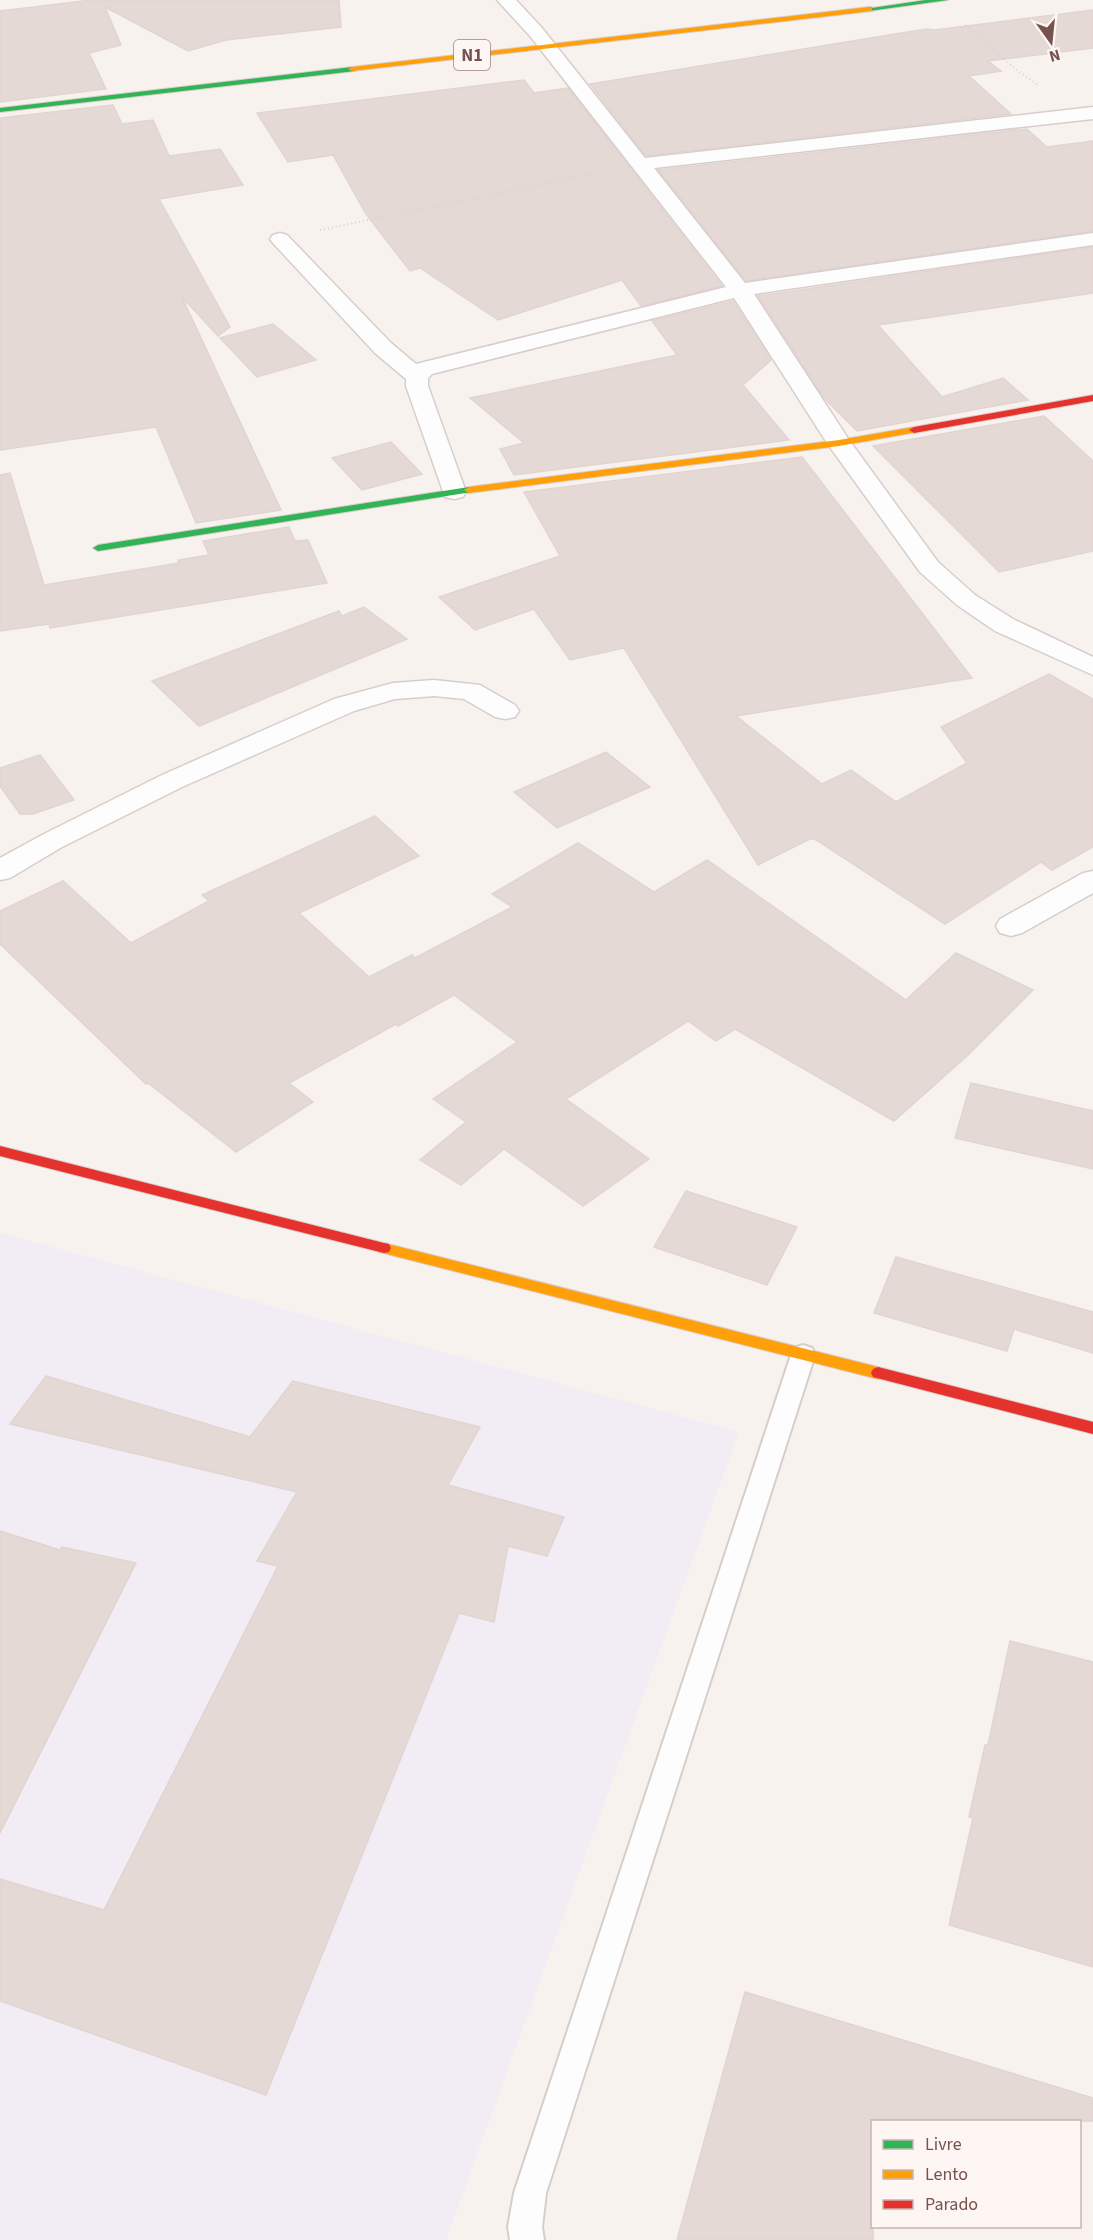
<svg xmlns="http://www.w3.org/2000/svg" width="1093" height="2240" font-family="'Source Sans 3',sans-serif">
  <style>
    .education { fill: #f2ecf4 }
    .building { fill: #e5d9d6; stroke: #e1d4d1; stroke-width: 1.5 }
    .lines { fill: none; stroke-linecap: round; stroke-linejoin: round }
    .lane-casing { stroke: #d7cecc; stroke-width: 4 }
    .street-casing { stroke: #d7cecc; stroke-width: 3 }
    .fast-casing { stroke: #d9cecc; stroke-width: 2 }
    .slow-casing { stroke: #d9cecc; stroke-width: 2 }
    .jam-casing { stroke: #d9cecc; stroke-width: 2 }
    .path { stroke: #dad1d0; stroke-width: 2; stroke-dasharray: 1 3; stroke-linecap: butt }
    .lane { fill: #fefdfd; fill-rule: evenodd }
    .street { fill: #fefdfd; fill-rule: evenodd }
    .fast { fill: #30b455; fill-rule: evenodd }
    .slow { fill: #ff9f0a; fill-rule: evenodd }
    .jam { fill: #e5322d; fill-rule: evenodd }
    .labels { text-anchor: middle; stroke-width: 4.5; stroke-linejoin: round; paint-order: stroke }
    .shield { fill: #fef6f2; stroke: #a0837f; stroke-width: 1.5 }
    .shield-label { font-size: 18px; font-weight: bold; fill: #77524e }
  </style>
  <rect width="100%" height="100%" fill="#f8f2ef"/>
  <!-- education -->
  <polygon class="education" points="0,1233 739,1432 446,2240 0,2240"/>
  <!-- building -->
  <g class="building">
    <polygon points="91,0 339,0 341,27 226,40 188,51 105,7 121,45 89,53 106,89 0,102 0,11"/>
    <polygon points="1093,10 1093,48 988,61 1001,71 969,76 1011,114 646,156 590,84 926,29 935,30"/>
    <polygon points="524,80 534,93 568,88 722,286 641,306 622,280 498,320 420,268 410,271 366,214 333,155 288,162 257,113"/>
    <polygon points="113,105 122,124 153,120 169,156 220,149 243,185 159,199 230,327 218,336 182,297 281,510 196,523 156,427 0,450 0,118"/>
    <polygon points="1027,129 1047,147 1093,141 1093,231 746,281 658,170"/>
    <polygon points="1093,247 1093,293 878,325 942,397 1003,378 1028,400 857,431 824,398 758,296"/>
    <polygon points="733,301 771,360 743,385 789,440 514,475 500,449 524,443 470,398 677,355 652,321"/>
    <polygon points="273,324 316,360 257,377 220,338"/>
    <polygon points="1044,416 1093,461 1093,551 999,572 873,446"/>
    <polygon points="391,442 422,474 362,490 332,458"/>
    <polygon points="802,457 972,678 736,716 822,784 851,770 896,802 967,763 941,727 1049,674 1093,699 1093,847 1052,870 1041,862 945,924 815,839 810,839 758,865 624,648 570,660 534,609 475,630 439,597 560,556 524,492"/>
    <polygon points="10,473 44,585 179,563 178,560 209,555 203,541 289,527 295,541 308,540 327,583 50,628 49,624 0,631 0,475"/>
    <polygon points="364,607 407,639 199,726 152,681 339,611 342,616"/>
    <polygon points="606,752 650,787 557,828 514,792"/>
    <polygon points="40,755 74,800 33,814 20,814 0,786 0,768"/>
    <polygon points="375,816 419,856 299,913 369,977 412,955 415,958 512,907 492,894 578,843 654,892 707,860 906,1000 956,953 1033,990 967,1056 894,1121 735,1029 716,1041 688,1021 566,1099 649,1159 583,1206 504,1149 461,1185 420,1160 466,1122 433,1099 517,1042 454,995 398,1026 396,1024 289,1083 313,1102 236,1152 148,1083 146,1084 0,944 0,911 63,881 131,943 209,901 202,895"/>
    <polygon points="971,1083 1093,1111 1093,1169 955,1138"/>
    <polygon points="686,1191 797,1227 767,1285 654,1247"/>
    <polygon points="896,1257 1093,1312 1093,1353 1014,1329 1007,1351 874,1313"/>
    <polygon points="46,1376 250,1437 293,1381 480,1427 448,1485 564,1517 547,1556 508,1546 494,1622 459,1613 266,2095 0,2001 0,1879 104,1910 278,1566 257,1561 297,1492 10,1424"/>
    <polygon points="0,1531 60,1550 62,1547 136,1563 0,1833"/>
    <polygon points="1010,1641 1093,1662 1093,1967 949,1925 973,1818 969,1817 985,1745 988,1745"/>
    <polygon points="745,1992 1093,2098 1093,2121 873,2121 873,2240 677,2240"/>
  </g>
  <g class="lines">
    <defs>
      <polygon id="lane" points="803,1345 812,1348 815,1355 546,2193 542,2227 544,2240 510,2240 508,2227 514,2193 791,1355 794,1348"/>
      <g id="street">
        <polygon points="497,0 516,0 542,28 645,158 1093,107 1093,119 654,168 745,283 1093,233 1093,245 754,294 849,440 938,562 975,595 1013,619 1093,657 1093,675 995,631 957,605 920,572 827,443 734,298 432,374 428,378 428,386 466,492 463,497 454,499 445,497 406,386 406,379 375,353 273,243 270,239 273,235 280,233 287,235 391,343 416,364 726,287 530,36"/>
        <polygon points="434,680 480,685 515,705 519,711 515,717 505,719 495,717 464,699 434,696 395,699 354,711 182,787 62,847 10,878 0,880 0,858 42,835 162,775 334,699 393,683"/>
        <polygon points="1093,871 1093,893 1022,933 1011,936 1000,933 996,926 1000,919 1083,873"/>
      </g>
      <g id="fast">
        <polygon points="926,0 948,0 869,11 865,9"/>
        <polygon points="352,67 355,67 355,71 0,112 0,108"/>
        <polygon points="469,487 474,490 472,492 98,551 93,548 98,545"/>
      </g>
      <g id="slow">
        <polygon points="869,7 872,7 872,11 352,71 348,69 352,67"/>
        <polygon points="914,427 917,428 917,432 839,446 469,493 464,490 469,487 839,440"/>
        <polygon points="384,1243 878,1367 883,1369 885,1373 883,1377 878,1379 379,1252 377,1248 379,1244"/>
      </g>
      <g id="jam">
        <polygon points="1093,395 1093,401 914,433 909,430 914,427"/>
        <polygon points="0,1146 384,1243 389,1244 391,1248 389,1252 384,1253 0,1156"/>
        <polygon points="878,1367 1093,1422 1093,1434 873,1377 871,1373 873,1369"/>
      </g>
    </defs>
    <!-- lane casing -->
    <use href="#lane" class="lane-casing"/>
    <!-- street casing -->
    <use href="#street" class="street-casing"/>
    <!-- fast casing -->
    <use href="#fast" class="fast-casing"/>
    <!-- slow casing -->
    <use href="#slow" class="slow-casing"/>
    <!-- jam casing -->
    <use href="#jam" class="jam-casing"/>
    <!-- path -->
    <g class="path">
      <polyline points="965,25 1018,71 1038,85"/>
      <polyline points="320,230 601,172"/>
    </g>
    <!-- lane -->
    <use href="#lane" class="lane"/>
    <!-- street -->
    <use href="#street" class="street"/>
    <!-- fast -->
    <use href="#fast" class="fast"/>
    <!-- slow -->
    <use href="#slow" class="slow"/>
    <!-- jam -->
    <use href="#jam" class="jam"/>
  </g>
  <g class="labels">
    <!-- shield labels -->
    <rect class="shield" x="454" y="40" width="36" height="30" rx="4.5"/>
    <g class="shield-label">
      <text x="472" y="61">N1</text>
    </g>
  </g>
  <!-- legend -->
  <rect x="871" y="2120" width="210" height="108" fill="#fef6f2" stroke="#c8b4b0" stroke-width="1.5"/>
  <rect x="883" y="2140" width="30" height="9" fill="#30b455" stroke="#c8b4b0" stroke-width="1.5"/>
  <text x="925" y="2150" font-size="18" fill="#77524e">Livre</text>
  <rect x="883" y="2170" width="30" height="9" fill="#ff9f0a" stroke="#c8b4b0" stroke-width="1.5"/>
  <text x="925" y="2180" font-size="18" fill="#77524e">Lento</text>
  <rect x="883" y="2200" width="30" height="9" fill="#e5322d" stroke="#c8b4b0" stroke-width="1.5"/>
  <text x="925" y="2210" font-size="18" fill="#77524e">Parado</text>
  <!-- north arrow -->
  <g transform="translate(1051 42) rotate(165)" stroke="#fef6f2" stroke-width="4.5" paint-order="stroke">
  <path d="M0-4.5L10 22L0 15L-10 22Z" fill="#77524e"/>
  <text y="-9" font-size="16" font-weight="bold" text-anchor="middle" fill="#77524e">N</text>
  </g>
</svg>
